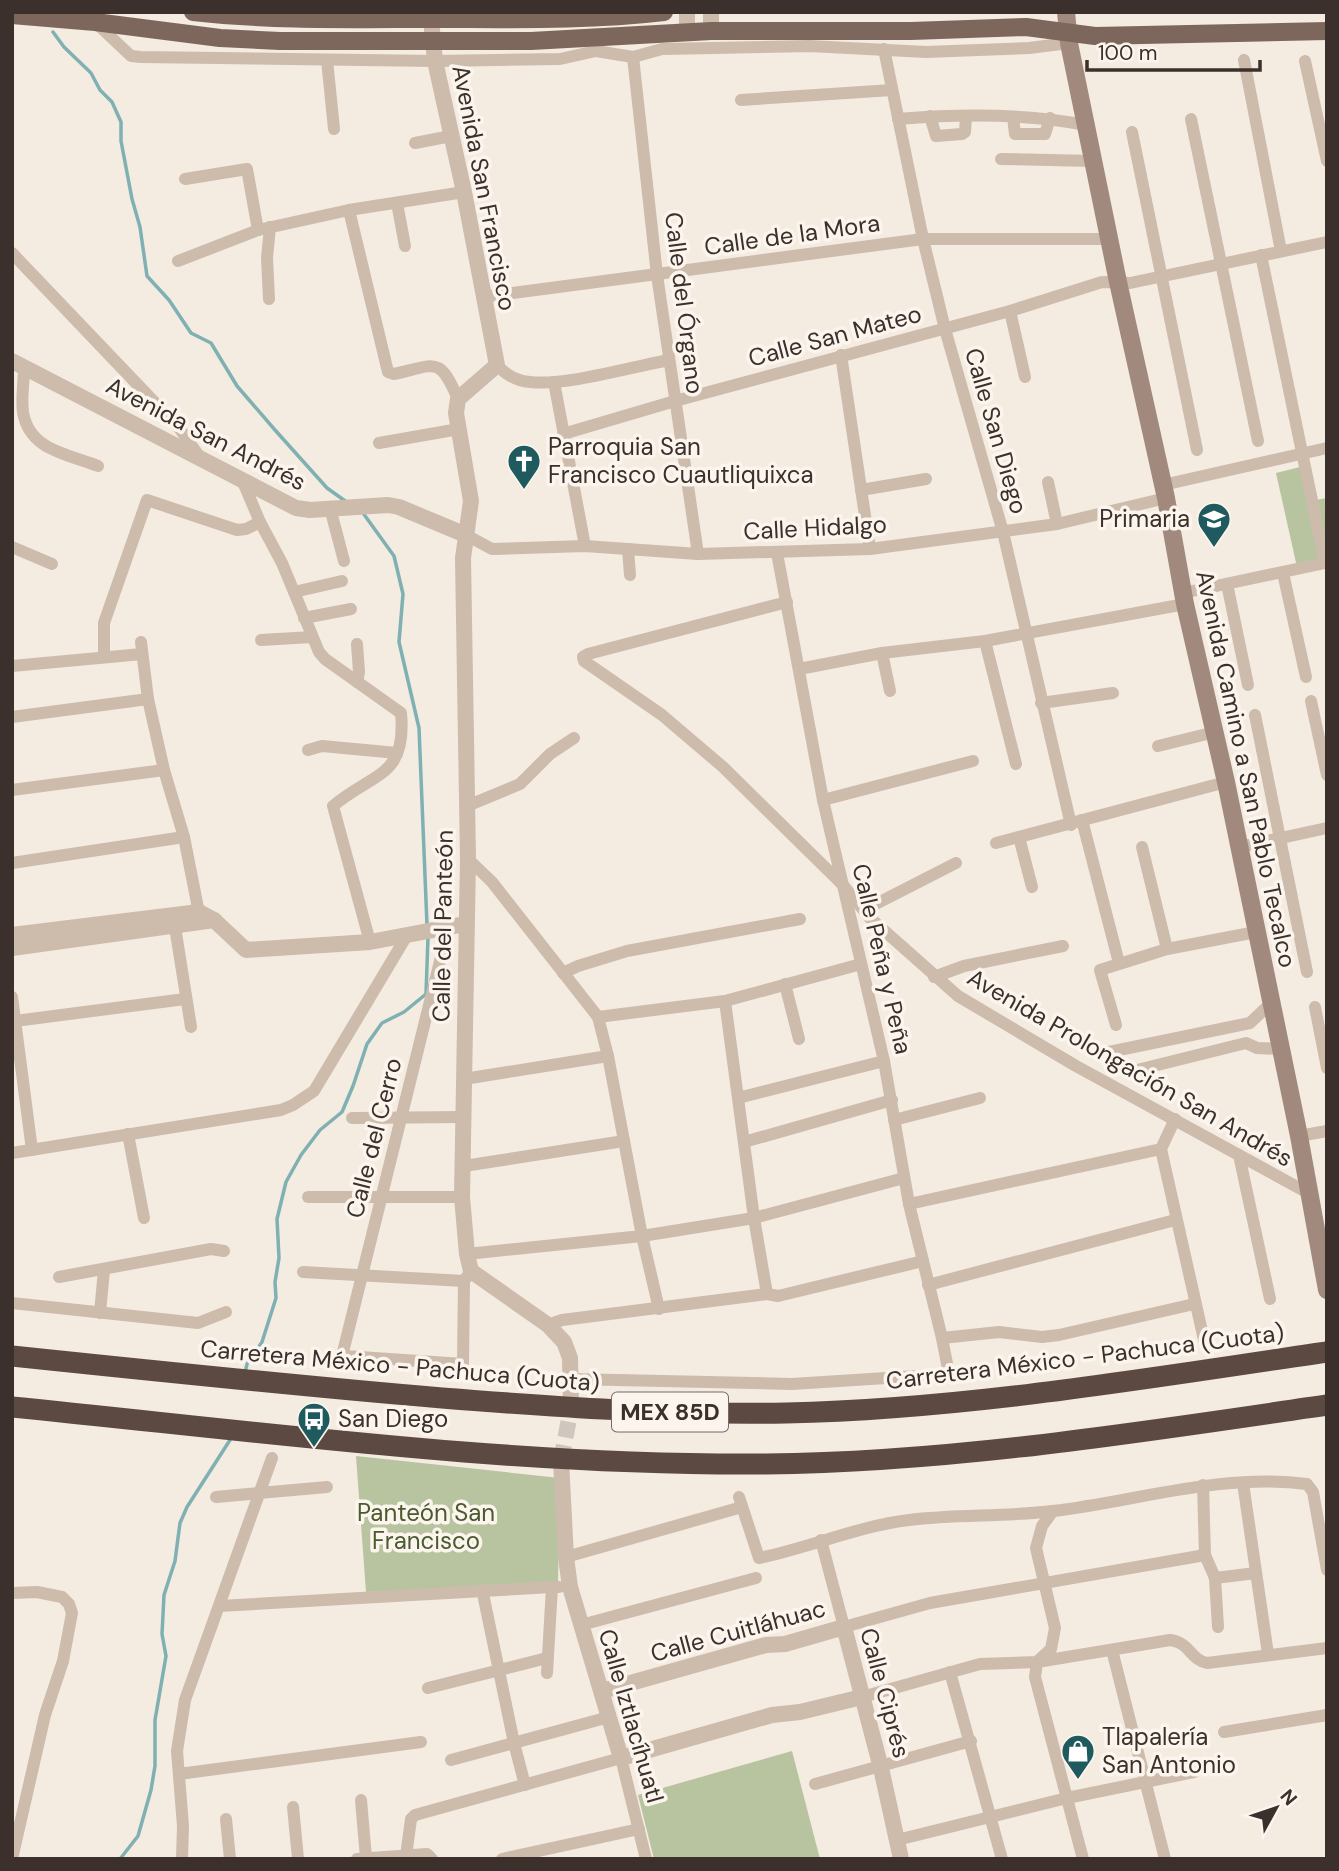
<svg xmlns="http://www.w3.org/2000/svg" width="1339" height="1871" font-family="'DM Sans',sans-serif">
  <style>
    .green { fill: #b8c4a0 }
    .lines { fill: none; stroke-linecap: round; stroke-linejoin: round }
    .stream { stroke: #7fb0b2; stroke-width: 3.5 }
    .tertiary-tunnel { stroke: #cfc6bd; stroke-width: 16; stroke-dasharray: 16 8; stroke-linecap: butt }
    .minor { stroke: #cdbbac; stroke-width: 12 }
    .tertiary { stroke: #cdbbac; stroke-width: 16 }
    .secondary { stroke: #a18a7d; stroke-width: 18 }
    .primary { stroke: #7d675c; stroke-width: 18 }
    .motorway { stroke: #5c4a42; stroke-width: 21 }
    .labels { text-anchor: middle; stroke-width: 7; stroke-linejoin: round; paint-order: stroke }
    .shield { fill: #fbf5ee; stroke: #756b66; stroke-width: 2 }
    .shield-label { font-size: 23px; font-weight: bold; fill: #3b302b }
    .street-label { font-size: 24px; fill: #3b302b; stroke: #fbf5ee }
    .poi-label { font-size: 24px; fill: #3b302b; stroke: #fbf5ee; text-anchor: start }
    .park-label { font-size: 24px; fill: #4a5a2e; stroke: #fbf5ee }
  </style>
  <rect width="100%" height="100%" fill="#f4ebe1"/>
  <!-- green -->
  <g class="green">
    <polygon points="1300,467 1321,562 1297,567 1276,473"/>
    <polygon points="1327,498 1327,558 1316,500"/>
    <polygon points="356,1456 560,1478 558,1585 366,1592"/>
    <polygon points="792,1751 820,1859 654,1859 638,1795"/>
  </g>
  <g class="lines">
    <!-- stream -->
    <g class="stream">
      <polyline points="53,32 64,47 91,73 100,90 112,102 121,122 121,141 132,199 140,227 147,276 169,300 191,333 211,343 237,386 275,430 327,488 348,503"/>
      <polyline points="363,513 394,556 403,594 399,642 419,728 427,925"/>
      <polyline points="245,1373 247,1364 262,1342 276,1298 275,1282 279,1258 277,1219 286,1182 301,1155 320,1130 342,1112 353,1086 367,1044 382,1023 404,1012 426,994 428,937"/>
      <polyline points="120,1859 138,1836 151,1790 155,1766 155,1720 166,1656 162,1634 164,1595 175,1561 180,1523 187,1507 230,1440"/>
    </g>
    <!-- tertiary-tunnel -->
    <polyline class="tertiary-tunnel" points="561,1461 571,1408"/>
    <!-- minor -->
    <g class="minor">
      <polyline points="96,23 131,56 141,57 435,61 560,59 596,51 633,57 662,49 809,46 926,52 1029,48 1069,43"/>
      <polyline points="884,49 923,239 945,329 1003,532 1071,825"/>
      <polyline points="633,57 657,275 698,554"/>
      <polyline points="327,60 334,129"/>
      <polyline points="1244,60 1281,251"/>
      <polyline points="1305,61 1327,161"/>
      <polyline points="741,100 892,90"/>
      <polyline points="930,116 936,136 962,134 965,132 966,116"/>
      <polyline points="1013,117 1015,134 1045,134 1050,118"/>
      <path d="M898,119c62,-5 127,-6 188,6"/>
      <polyline points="1191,119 1258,441"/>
      <polyline points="1132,132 1197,450"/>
      <polyline points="415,143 451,136"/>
      <polyline points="1001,159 1093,161"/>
      <polyline points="185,179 247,169 258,230"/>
      <polyline points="397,203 405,246"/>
      <path d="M349,210l39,162 6,2c42,-9 45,-19 64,25"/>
      <polyline points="12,253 180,429 201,459"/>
      <polyline points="178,261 258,230 349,210 464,192"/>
      <polyline points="482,297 923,239 1109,239"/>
      <polyline points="269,299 267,258 270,227"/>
      <polyline points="1010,311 1025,377"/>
      <polyline points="841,355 870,549"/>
      <path d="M497,365c9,10 19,16 33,17 37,4 101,-15 139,-22"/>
      <path d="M24,368c0,14 -3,30 -1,44 6,38 44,42 75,54"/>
      <polyline points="554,382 585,546"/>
      <polyline points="563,434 675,401 1010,311 1102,282 1130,283 1327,242"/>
      <polyline points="379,443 459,429"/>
      <path d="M243,482l17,40 22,41 37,89 6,7 76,54c6,65 -28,59 -68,93l37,136"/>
      <polyline points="1048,482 1057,524"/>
      <polyline points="1163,485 1327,448"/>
      <polyline points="861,490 926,479"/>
      <polyline points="330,508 344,561"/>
      <polyline points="466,535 492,549 585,546 698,554 870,549 1057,524 1166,498"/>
      <polyline points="12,547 52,564"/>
      <polyline points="628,549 630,575"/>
      <polyline points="1283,573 1306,677"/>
      <polyline points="1227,584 1248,685"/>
      <polyline points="294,592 342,581"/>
      <polyline points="1183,593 1325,563 1261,255"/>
      <polyline points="787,602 588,654 583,657 584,661 662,715 723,767 843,885 870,918 958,996 1076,1066 1310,1194"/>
      <polyline points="304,618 351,609"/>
      <polyline points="261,640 312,637"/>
      <polyline points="985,641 1016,764"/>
      <polyline points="141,642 148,699 164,770 184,837 200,918"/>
      <polyline points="882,653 890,691"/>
      <polyline points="104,657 104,623 147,500 237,530 246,529 260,522"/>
      <polyline points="12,666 142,654"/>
      <polyline points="799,669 882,653 985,641 1185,604"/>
      <polyline points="357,682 359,672 357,644"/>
      <polyline points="1311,701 1327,775"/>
      <polyline points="1041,703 1113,693"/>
      <polyline points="1255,715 1307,972"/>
      <polyline points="12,717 148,699"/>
      <polyline points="1158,746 1215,732"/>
      <polyline points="308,750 322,746 397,753"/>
      <polyline points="12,790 164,770"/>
      <polyline points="823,800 973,761"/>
      <polyline points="467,806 520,784 550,754 574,738"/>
      <polyline points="1082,820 1119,963"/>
      <polyline points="1019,837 1032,887"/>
      <polyline points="996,843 1226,782"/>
      <polyline points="1142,847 1167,949"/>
      <polyline points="1239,847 1327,828"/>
      <polyline points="468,859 492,882 598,1017 608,1056 642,1236 659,1309"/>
      <polyline points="12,863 184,837"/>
      <polyline points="864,910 956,863"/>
      <polyline points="175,927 191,1027"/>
      <polyline points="443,930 442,953 343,1352 345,1356 463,1364 464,1281 471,1271"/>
      <polyline points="563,973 578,966 627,951 800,919"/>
      <polyline points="934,977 964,966 1063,946"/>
      <polyline points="785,984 799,1039"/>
      <polyline points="12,997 32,1150"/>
      <polyline points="725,1001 754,1218 767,1294"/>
      <polyline points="1271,1003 1250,1023 1109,1052 1105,1056 1129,1072 1246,1043 1257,1048 1281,1049"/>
      <polyline points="1315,1007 1327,1068"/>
      <polyline points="598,1017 725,1001 861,964"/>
      <polyline points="15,1021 185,999"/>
      <polyline points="1116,1025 1100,970 1167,949 1256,932"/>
      <polyline points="464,1079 608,1056"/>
      <polyline points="738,1098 884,1061"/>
      <polyline points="352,1118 464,1117"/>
      <polyline points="1175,1119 1161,1149 1204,1340"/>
      <polyline points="894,1120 980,1098"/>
      <polyline points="128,1134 144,1218"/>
      <polyline points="1299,1136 1327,1131"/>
      <polyline points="744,1142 892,1100"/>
      <polyline points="12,1153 281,1110 293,1105 314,1091 406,937"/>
      <polyline points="1239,1155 1270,1299"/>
      <polyline points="464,1166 624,1141"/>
      <polyline points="308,1197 462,1197"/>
      <polyline points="909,1204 1161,1149"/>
      <polyline points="467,1254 642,1236 754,1218 904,1178"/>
      <polyline points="303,1272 464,1281"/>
      <polyline points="59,1277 211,1249 224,1251"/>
      <polyline points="928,1285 1175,1220"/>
      <polyline points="12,1303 198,1323 226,1312"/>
      <polyline points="100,1313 104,1270"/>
      <polyline points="548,1325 562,1320 767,1294 778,1296 923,1261"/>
      <polyline points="942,1338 999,1332 1042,1337 1059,1335 1194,1304"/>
      <polyline points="571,1379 792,1384 949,1374 942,1338 909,1204 884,1061 823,800 777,553"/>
      <polyline points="1243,1483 1268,1654"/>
      <polyline points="1203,1485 1205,1555 1215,1578 1218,1627"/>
      <polyline points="216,1497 327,1487"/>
      <path d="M739,1497l20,61c50,-10 99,-32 150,-38 47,-6 96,-3 144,-9 84,-10 168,-38 254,-27l6,8 14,78"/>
      <polyline points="1053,1511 1042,1526 1036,1548 1055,1628 1051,1649 1037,1662 1035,1677 1083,1859"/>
      <polyline points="821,1540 844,1627 930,1603 1205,1555"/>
      <polyline points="566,1557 742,1507"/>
      <polyline points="1215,1578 1256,1573"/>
      <polyline points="482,1589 514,1743 525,1785"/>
      <polyline points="12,1593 37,1592 62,1597 69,1604 72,1613 63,1661 45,1715 12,1859"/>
      <polyline points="219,1606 552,1587"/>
      <polyline points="581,1625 756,1578"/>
      <polyline points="1112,1650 1165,1859"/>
      <polyline points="950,1672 1002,1859"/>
      <polyline points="547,1673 552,1587 559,1587"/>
      <polyline points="428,1688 547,1658"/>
      <path d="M862,1697l118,-33 57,-2 133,-22c21,3 19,19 37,23l120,-15"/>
      <polyline points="1224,1732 1327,1715"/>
      <polyline points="451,1760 609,1717"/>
      <polyline points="179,1774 421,1742"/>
      <polyline points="815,1784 971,1741"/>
      <polyline points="361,1800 366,1858"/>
      <polyline points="293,1807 298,1859"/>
      <polyline points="226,1819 230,1859"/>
      <polyline points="897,1840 1067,1798 1194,1772"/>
      <polyline points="406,1856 411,1819 415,1815 621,1758 646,1859"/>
      <polyline points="182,1859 183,1826 177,1751 185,1700 272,1458"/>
      <polyline points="357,1859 427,1854 432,1859"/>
      <polyline points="502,1859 639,1829"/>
    </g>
    <!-- tertiary -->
    <g class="tertiary">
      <polyline points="687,12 687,32"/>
      <polyline points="711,12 711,31"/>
      <polyline points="431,19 435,61 464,192 497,365 458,399 456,413 471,501 463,558 468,859 462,1197 467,1254 471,1271 548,1325 564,1342 570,1358 571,1408"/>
      <polyline points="12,361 296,508 310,510 388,505 399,507 466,535"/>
      <polyline points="12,935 199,912 214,920 246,950 370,942 465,924"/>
      <polyline points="12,948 214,920"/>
      <polyline points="561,1461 566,1557 570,1587 621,1758 772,1715 800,1712 862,1697"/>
      <polyline points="602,1691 766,1645 785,1644 844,1627 881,1768 901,1859"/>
    </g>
    <!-- secondary -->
    <polyline class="secondary" points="1066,12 1069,43 1118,282 1166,498 1185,604 1226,782 1299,1136 1327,1290"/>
    <!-- primary -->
    <g class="primary">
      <path d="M193,12c80,9 161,7 241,7 76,0 154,2 230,-7"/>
      <polyline points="12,15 95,22 220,38 280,41 531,41 711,31 911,31 1026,27 1095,36 1327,31"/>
    </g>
    <!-- motorway -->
    <g class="motorway">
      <path d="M12,1356c143,15 286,30 430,42 115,9 229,17 344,15 182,-4 361,-35 541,-61"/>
      <path d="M12,1407c251,25 502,59 754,57 188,-2 375,-32 561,-59"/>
    </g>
  </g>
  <!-- icons -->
  <defs>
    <symbol id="church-pin" viewBox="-11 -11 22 30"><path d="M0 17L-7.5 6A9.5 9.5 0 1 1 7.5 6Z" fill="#1f5a5e" stroke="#fbf5ee"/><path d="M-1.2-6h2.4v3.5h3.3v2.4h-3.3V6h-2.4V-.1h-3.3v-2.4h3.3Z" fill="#fff"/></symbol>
    <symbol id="school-pin" viewBox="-11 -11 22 30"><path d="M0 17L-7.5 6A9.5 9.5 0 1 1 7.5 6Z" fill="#1f5a5e" stroke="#fbf5ee"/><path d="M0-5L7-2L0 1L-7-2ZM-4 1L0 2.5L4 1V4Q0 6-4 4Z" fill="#fff"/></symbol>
    <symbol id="bus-pin" viewBox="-11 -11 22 30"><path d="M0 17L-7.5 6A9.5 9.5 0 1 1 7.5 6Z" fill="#1f5a5e" stroke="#fbf5ee"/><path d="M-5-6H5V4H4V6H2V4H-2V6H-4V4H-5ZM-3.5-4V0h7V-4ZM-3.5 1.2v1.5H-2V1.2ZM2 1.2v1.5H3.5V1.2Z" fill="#fff"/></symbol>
    <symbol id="shop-pin" viewBox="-11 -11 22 30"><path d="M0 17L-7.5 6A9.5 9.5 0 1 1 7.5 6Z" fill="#1f5a5e" stroke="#fbf5ee"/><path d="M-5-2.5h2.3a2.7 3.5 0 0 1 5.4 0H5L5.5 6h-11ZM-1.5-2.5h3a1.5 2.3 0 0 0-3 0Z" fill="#fff"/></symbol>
  </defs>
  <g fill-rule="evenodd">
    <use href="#church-pin" x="505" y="442" width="38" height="52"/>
    <use href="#school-pin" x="1195" y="500" width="38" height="52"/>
    <use href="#bus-pin" x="295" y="1400" width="38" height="52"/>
    <use href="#shop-pin" x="1059" y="1732" width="38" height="52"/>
  </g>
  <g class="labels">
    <!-- shield labels -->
    <rect class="shield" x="612" y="1392.5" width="116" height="39" rx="5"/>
    <g class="shield-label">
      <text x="670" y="1420">MEX 85D</text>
    </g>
    <!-- street labels -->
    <g class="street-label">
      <text transform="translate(484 188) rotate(79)" y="8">Avenida San Francisco</text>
      <text transform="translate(792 235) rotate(-8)" y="8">Calle de la Mora</text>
      <text transform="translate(684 303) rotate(83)" y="8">Calle del Órgano</text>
      <text transform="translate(835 336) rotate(-15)" y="8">Calle San Mateo</text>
      <text transform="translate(996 431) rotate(74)" y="8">Calle San Diego</text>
      <text transform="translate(206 434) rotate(27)" y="8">Avenida San Andrés</text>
      <text transform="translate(815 528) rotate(-3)" y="8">Calle Hidalgo</text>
      <text transform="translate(1246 769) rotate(78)" y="8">Avenida Camino a San Pablo Tecalco</text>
      <text transform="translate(443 926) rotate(-89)" y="8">Calle del Panteón</text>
      <text transform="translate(882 959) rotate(77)" y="8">Calle Peña y Peña</text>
      <text transform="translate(1130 1068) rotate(30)" y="8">Avenida Prolongación San Andrés</text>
      <text transform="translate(374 1138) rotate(-76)" y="8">Calle del Cerro</text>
      <text transform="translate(1085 1357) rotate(-7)" y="8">Carretera México - Pachuca (Cuota)</text>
      <text transform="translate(400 1366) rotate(5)" y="8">Carretera México - Pachuca (Cuota)</text>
      <text transform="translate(738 1631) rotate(-15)" y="8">Calle Cuitláhuac</text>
      <text transform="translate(885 1693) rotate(75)" y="8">Calle Ciprés</text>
      <text transform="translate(631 1716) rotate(74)" y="8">Calle Iztlacíhuatl</text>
    </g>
    <!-- poi labels -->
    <g class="poi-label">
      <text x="548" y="455">Parroquia San<tspan x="548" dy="28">Francisco Cuautliquixca</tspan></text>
      <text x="1190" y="527" text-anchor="end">Primaria</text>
      <text x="338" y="1427">San Diego</text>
      <text x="1102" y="1745">Tlapalería<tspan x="1102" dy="28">San Antonio</tspan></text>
    </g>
    <!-- park labels -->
    <g class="park-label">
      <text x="426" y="1521">Panteón San<tspan x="426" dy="28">Francisco</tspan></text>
    </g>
  </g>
  <!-- border -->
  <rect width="1339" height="1871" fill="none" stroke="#3b302b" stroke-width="28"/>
  <!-- north arrow -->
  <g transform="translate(1276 1808) rotate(50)" stroke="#fbf5ee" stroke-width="5" paint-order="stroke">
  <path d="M0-5L12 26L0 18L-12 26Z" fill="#3b302b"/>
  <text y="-10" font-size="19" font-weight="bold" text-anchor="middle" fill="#3b302b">N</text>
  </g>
  <!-- scale -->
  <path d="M1087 60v10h173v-10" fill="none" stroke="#3b302b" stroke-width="3.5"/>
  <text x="1098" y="60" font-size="21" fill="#3b302b" stroke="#fbf5ee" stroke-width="5" paint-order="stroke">100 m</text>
</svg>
